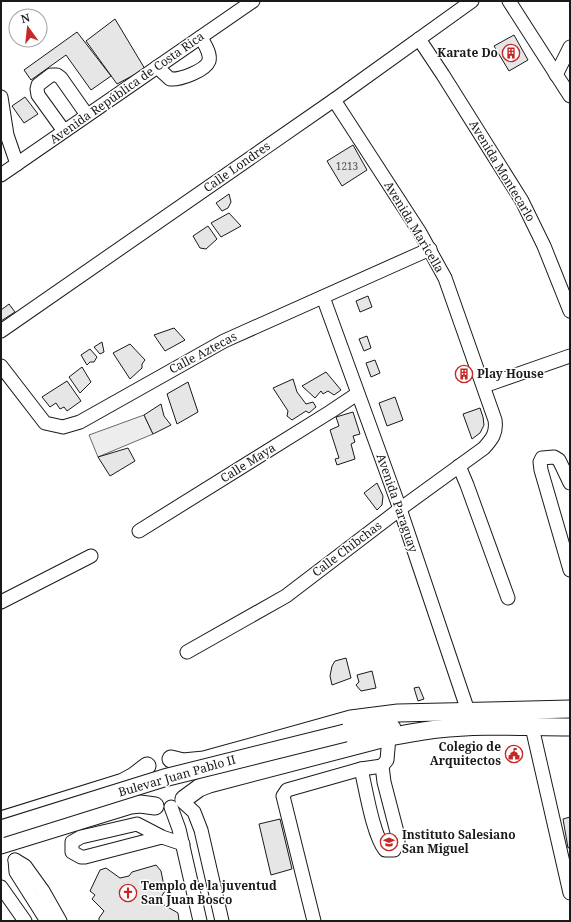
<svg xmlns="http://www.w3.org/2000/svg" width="571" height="922" font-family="'Noto Serif',serif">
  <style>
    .built { fill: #ededed; stroke: #6a6a6a }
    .building { fill: #e6e6e6; stroke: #1a1a1a }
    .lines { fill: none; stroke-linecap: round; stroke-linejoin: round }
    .minor-casing { stroke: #1a1a1a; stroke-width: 15 }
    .major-casing { stroke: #1a1a1a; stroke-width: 19 }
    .minor { stroke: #fff; stroke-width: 13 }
    .major { stroke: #fff; stroke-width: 17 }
    .major-bridge-casing { stroke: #1a1a1a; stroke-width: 19; stroke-linecap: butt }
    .major-bridge { stroke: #fff; stroke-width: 17 }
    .labels { text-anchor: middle; stroke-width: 3; stroke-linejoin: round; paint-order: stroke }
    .number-label { font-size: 10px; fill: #4d4d4d }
    .poi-label { font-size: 12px; font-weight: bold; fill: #1a1a1a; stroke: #fff; text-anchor: start }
    .street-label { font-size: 12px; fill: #1a1a1a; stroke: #fff }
  </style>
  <rect width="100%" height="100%" fill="#fff"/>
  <!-- built -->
  <polygon class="built" points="144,415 153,434 98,457 89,435"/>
  <!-- building -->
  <g class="building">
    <polygon points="115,19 145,69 117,84 86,41"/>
    <polygon points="77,32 111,76 91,90 66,55 31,80 24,70"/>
    <polygon points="514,35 528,60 509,71 494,46"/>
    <polygon points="25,97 38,114 24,123 12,106"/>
    <polygon points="353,145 367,170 342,186 327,161"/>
    <polygon points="229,194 231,202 228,208 222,211 216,203"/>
    <polygon points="229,213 241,226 221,237 211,223"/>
    <polygon points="208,226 217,239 206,249 200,248 193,236"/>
    <polygon points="368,296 372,307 360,312 356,301"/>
    <polygon points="9,304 15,312 1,321 1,310"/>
    <polygon points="174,328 185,340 165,351 154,335"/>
    <polygon points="367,336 371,348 364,351 359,339"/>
    <polygon points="102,342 104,352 100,354 94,347"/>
    <polygon points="130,344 145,360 142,364 142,368 130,379 113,353"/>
    <polygon points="90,349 97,357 94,362 90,362 87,365 81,355"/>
    <polygon points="375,360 380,373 371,377 366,363"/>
    <polygon points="82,367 91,382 80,393 69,377"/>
    <polygon points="466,369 469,377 461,379 458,372"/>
    <polygon points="326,372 341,390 334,395 328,391 323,394 321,391 315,398 302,386"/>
    <polygon points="293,379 297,392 306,404 313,402 316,407 309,413 306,411 292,420 287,416 288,411 273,388"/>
    <polygon points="67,381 81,401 67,411 64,407 60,409 56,403 50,407 42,397"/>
    <polygon points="188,382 198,412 177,424 167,394"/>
    <polygon points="395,397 403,420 387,426 379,403"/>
    <polygon points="161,404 164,416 171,425 153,434 144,415"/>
    <polygon points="480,408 483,417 484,425 480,433 472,439 463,414"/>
    <polygon points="353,412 360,434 353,436 355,442 351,444 355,459 337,465 335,459 339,458 330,430 339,426 336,417"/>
    <polygon points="128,448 135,461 110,476 98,457"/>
    <polygon points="377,483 383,496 382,505 377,510 364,493"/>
    <polygon points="346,658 351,678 332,685 330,676 332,666 335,661"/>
    <polygon points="372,671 376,688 361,691 356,685 359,682 357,675"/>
    <polygon points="419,687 424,699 418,701 414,688"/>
    <polygon points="570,817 570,847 568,848 563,819"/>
    <polygon points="280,819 292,869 271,875 259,824"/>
    <polygon points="156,865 161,871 165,891 161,897 164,905 178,913 179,921 99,921 99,918 104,911 92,899 95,895 90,891 100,870 106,868 120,878 129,876 132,872"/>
  </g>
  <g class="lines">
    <defs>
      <g id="minor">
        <polyline points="509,1 570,96"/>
        <polyline points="419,39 443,75 522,201 544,246 570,311"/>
        <path d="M157,67l13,12c10,1 35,-8 39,-18 2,-8 -5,-17 -8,-24"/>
        <polyline points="556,75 570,47"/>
        <polyline points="1,97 7,135 17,164"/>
        <polyline points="64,131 38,95 37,89 38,85 51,75 57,75 61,78 87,115"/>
        <polyline points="1,175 253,1"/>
        <polyline points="323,297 400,509 468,711"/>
        <polyline points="1,331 334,100 472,1"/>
        <polyline points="1,366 45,423 63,427 80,422 224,341 430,249"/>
        <polyline points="484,386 570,356"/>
        <polyline points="459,466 467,485 508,598"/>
        <polyline points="570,483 559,460 554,457 542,458 540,462 541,470 570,570"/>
        <polyline points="139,531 330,412 357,394"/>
        <polyline points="1,602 91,556"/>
        <path d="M187,652l99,-56 114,-87 84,-61c8,-9 13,-15 11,-28l-50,-142 -26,-47 -85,-131"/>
        <polyline points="532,727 570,893"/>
        <path d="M361,769c5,21 12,66 24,81h9l4,-7v-7l-14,-54 -2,-16 5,-6 2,-23"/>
        <polyline points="182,801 194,812 201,830 222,921"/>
        <polyline points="171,807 179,829 200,921"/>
        <polyline points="162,837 85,857 81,857 72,852 72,842 81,837 137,824 162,837 183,844"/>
        <polyline points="15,860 25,866 43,891 60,921"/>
        <polyline points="15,860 16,872 47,921"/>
        <polyline points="1,887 25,921"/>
        <polyline points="314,921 283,796 287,790 361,769 382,766"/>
      </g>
      <g id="major">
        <polyline points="345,733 392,728"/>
        <polyline points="171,759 183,762 204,760 351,719 398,713 570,709"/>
        <path d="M184,799l15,-11 10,-4 180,-47c16,-3 32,-6 49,-8 43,-5 88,-2 132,-2"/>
        <polyline points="1,820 123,782 134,776 147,766"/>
        <polyline points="1,845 131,805 140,804 155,806"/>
      </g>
    </defs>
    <!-- minor casing -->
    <use href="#minor" class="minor-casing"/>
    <!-- major casing -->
    <use href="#major" class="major-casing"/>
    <!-- minor -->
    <use href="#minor" class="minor"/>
    <!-- major -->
    <use href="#major" class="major"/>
    <defs>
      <polyline id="major-bridge" points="1,829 164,778 345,733"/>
    </defs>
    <!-- major-bridge casing -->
    <use href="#major-bridge" class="major-bridge-casing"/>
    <!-- major-bridge -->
    <use href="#major-bridge" class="major-bridge"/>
  </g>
  <!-- icons -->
  <defs>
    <symbol id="building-ring" viewBox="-11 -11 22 22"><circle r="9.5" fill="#fff" stroke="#c62828" stroke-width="1.5"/><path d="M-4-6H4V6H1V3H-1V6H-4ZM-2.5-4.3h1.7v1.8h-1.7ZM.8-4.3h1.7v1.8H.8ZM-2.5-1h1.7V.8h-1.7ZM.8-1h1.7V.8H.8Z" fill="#c62828"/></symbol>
    <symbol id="civic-ring" viewBox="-11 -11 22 22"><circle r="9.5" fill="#fff" stroke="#c62828" stroke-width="1.5"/><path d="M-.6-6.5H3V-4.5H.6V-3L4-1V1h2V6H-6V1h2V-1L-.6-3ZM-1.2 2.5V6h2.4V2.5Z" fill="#c62828"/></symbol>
    <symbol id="school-ring" viewBox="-11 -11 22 22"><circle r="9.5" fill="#fff" stroke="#c62828" stroke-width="1.5"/><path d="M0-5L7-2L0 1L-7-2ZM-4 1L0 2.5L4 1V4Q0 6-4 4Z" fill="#c62828"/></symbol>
    <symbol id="church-ring" viewBox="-11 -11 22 22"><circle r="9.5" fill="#fff" stroke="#c62828" stroke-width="1.5"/><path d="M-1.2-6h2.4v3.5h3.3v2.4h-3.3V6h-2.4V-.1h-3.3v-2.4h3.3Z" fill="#c62828"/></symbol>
  </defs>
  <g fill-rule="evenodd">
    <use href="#building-ring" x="501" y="43" width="20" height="20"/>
    <use href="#building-ring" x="454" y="364" width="20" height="20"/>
    <use href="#civic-ring" x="504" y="744" width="20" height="20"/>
    <use href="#school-ring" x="379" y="832" width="20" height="20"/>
    <use href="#church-ring" x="118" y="883" width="20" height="20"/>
  </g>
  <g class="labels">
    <!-- number labels -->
    <g class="number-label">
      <text x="347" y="170">1213</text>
    </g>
    <!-- poi labels -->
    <g class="poi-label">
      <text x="498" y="57" text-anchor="end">Karate Do</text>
      <text x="477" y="378">Play House</text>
      <text x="501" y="751" text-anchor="end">Colegio de<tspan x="501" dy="14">Arquitectos</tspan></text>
      <text x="402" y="839">Instituto Salesiano<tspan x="402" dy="14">San Miguel</tspan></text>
      <text x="141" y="890">Templo de la juventud<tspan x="141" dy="14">San Juan Bosco</tspan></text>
    </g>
    <!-- street labels -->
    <g class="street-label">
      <text transform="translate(127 88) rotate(-35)" y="4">Avenida República de Costa Rica</text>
      <text transform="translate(237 167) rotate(-35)" y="4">Calle Londres</text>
      <text transform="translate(502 171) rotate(59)" y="4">Avenida Montecarlo</text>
      <text transform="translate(414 227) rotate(59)" y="4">Avenida Maricella</text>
      <text transform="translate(203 353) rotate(-28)" y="4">Calle Aztecas</text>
      <text transform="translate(248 463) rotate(-32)" y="4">Calle Maya</text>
      <text transform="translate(397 503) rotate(71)" y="4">Avenida Paraguay</text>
      <text transform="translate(347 549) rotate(-37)" y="4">Calle Chibchas</text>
      <text transform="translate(177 776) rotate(-16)" y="4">Bulevar Juan Pablo II</text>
    </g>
  </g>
  <!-- border -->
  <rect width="571" height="922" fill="none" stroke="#1a1a1a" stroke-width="4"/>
  <!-- north arrow -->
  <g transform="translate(28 28) rotate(345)"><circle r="19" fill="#ffffff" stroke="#a3a3a3"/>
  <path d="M0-3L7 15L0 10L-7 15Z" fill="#c62828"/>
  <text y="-6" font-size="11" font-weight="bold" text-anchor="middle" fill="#1a1a1a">N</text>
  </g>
</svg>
